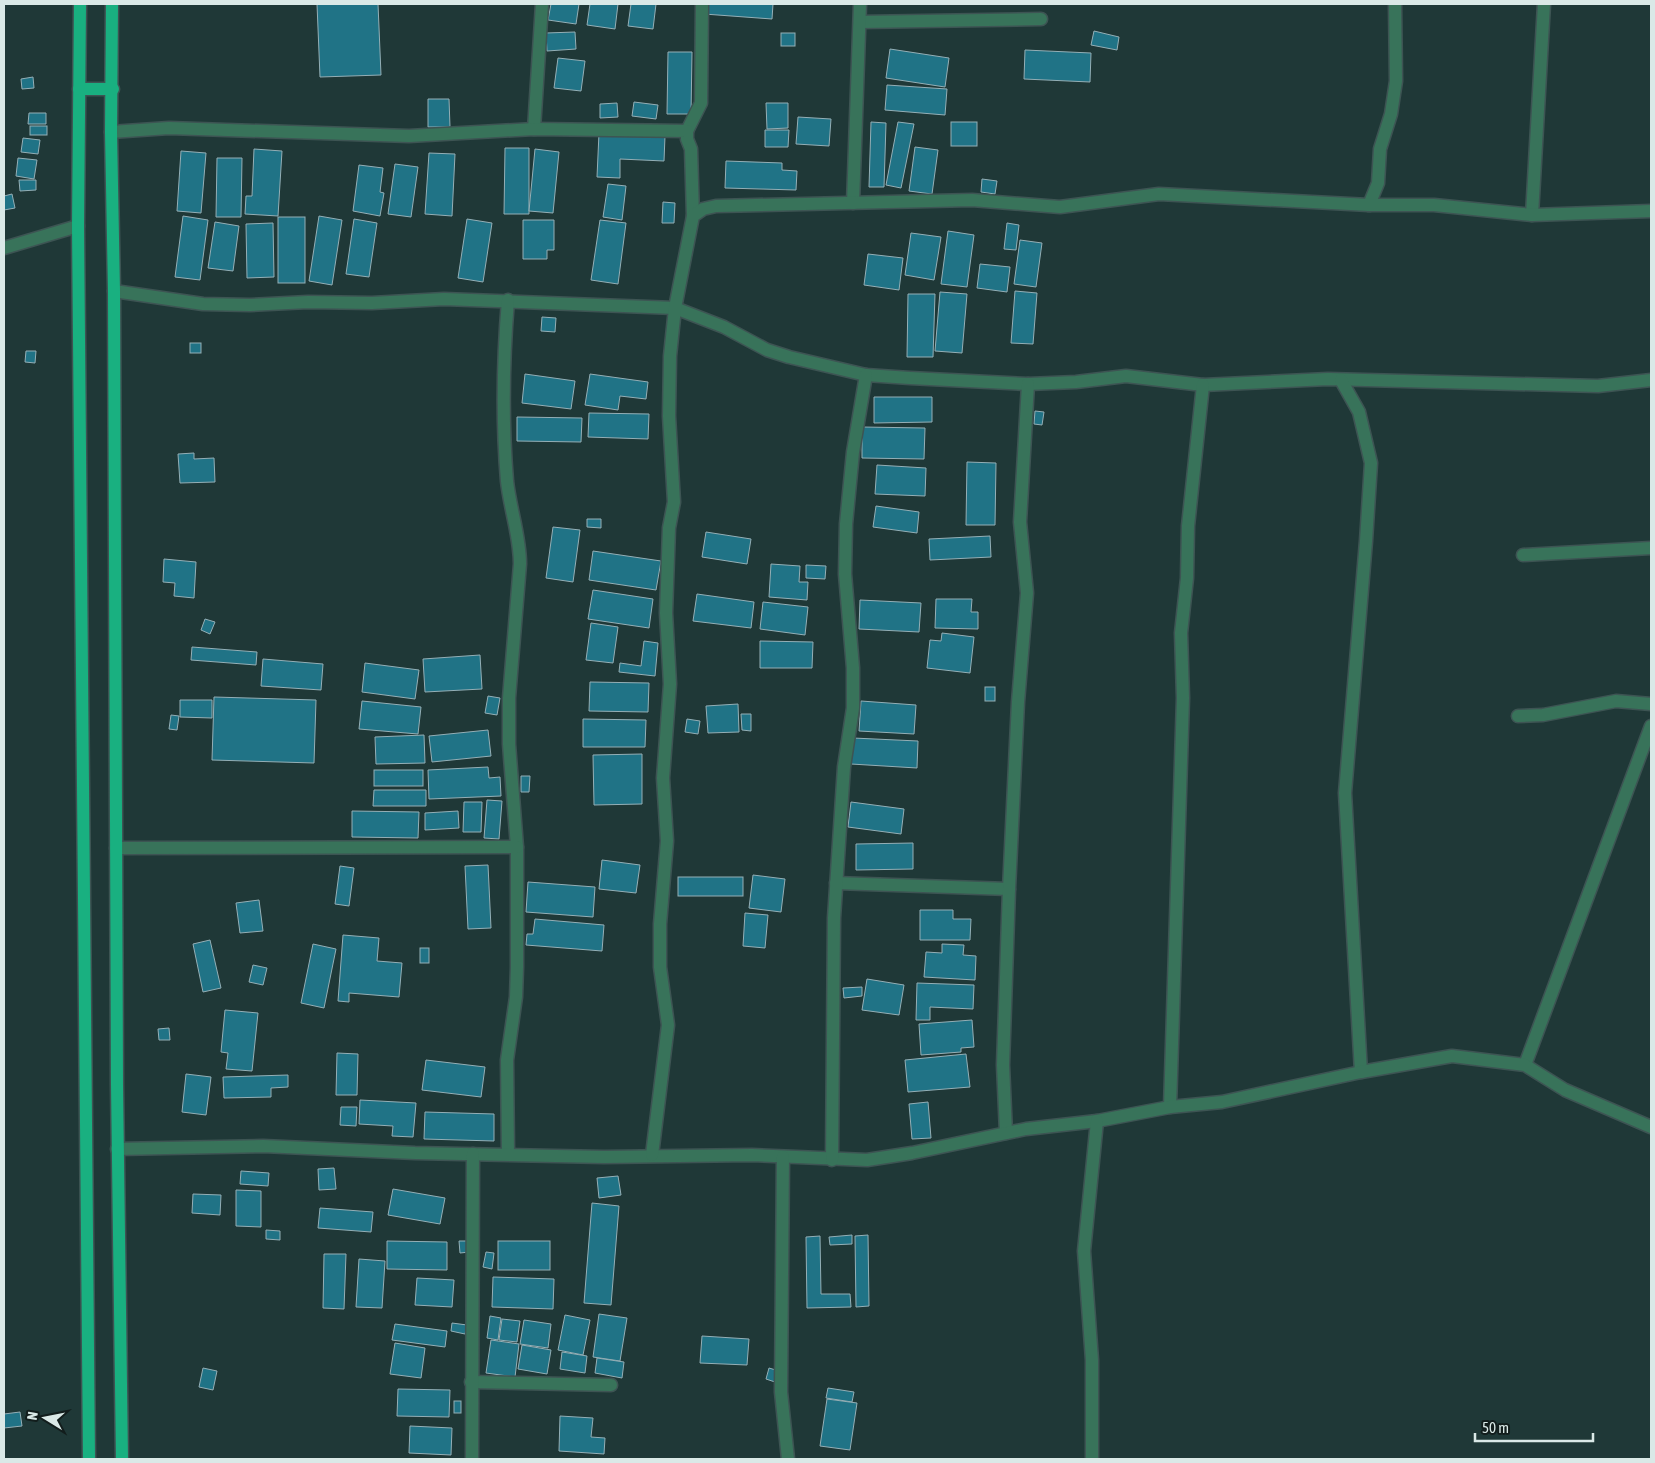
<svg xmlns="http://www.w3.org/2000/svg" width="1655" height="1463" font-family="'Asap Condensed',sans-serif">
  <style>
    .building { fill: #207386; stroke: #94afb6 }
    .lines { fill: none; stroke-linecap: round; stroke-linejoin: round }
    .street-casing { stroke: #3d5453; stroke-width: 15 }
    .primary-casing { stroke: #3d5453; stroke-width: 15 }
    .street { stroke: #38735a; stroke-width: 12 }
    .primary { stroke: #19b080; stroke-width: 12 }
  </style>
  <rect width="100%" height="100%" fill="#1f3837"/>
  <!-- building -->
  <g class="building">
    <polygon points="317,4 378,4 381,75 320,77"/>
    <polygon points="551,4 579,4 576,24 548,20"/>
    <polygon points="590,4 618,4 615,29 587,25"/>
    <polygon points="631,4 656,4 653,29 628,26"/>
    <polygon points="704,4 773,4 772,19 704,14"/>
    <polygon points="1094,31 1119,37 1117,50 1091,45"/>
    <polygon points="575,32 576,49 547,51 546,33"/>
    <rect x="781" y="33" width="14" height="13"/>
    <polygon points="890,49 949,58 945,87 886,78"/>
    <polygon points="1025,50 1091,53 1090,82 1024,79"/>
    <polygon points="668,52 692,52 691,114 667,114"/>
    <polygon points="558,58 585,61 581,91 554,88"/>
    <polygon points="33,77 34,88 22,89 21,79"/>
    <polygon points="887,85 947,89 945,115 885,110"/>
    <polygon points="428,99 449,99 450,127 428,127"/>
    <polygon points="634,102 658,105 656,119 632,116"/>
    <polygon points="617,103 618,117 600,118 600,104"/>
    <polygon points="766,103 788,103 788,128 767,129"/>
    <polygon points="29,113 46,113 46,124 28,124"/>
    <polygon points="798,117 831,119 829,146 796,144"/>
    <polygon points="871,122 886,123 884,187 869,187"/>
    <polygon points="898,122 914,124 901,188 886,185"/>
    <rect x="951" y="122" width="26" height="24"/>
    <rect x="30" y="126" width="17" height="9"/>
    <polygon points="765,130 789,130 788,147 765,147"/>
    <polygon points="599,133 665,136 664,161 620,159 620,178 597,177"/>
    <polygon points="23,138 40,140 38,154 21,152"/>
    <polygon points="915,147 938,150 932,194 909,191"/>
    <polygon points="505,148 529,148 529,214 504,214"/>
    <polygon points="254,149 282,151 278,216 245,214 246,196 252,196"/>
    <polygon points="535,149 559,152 553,213 529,211"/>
    <polygon points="181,151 206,153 201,213 177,211"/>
    <polygon points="429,153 455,154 452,216 425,214"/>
    <polygon points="18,158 37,160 34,179 16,176"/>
    <polygon points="217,158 242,158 241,217 216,217"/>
    <polygon points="726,161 782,163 782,170 797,171 796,190 725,188"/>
    <polygon points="395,164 418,167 411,217 388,214"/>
    <polygon points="359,165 383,168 380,192 384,193 380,216 353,211"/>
    <polygon points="982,179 997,181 995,194 981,192"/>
    <polygon points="19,180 36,180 36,190 20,191"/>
    <polygon points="608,184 626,186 622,220 603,217"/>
    <polygon points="12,194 15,208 4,210 4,196"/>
    <polygon points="663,202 675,203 674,223 662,223"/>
    <polygon points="183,216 208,220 200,280 175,277"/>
    <polygon points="319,216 342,220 332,285 309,281"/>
    <rect x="278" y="217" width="27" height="66"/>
    <polygon points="354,219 377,223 369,277 346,274"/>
    <polygon points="467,219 492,223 483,282 458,278"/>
    <polygon points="523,220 554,220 554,250 547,250 547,259 523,259"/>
    <polygon points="600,220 626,223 618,284 591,280"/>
    <polygon points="215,222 239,226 233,271 208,268"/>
    <polygon points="273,223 274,277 247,278 246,224"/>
    <polygon points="1007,223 1019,225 1016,250 1004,249"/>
    <polygon points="948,231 974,235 967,287 941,284"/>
    <polygon points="911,233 941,237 934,280 905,275"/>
    <polygon points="1020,240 1042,243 1036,287 1014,284"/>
    <polygon points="868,254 903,258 899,290 864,285"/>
    <polygon points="980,264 1010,267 1007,292 977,288"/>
    <polygon points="1015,291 1037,293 1033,344 1011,343"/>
    <polygon points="940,292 967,294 962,353 935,351"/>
    <polygon points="908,294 935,294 933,357 907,357"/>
    <polygon points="542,317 556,318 555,332 541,331"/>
    <rect x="190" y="343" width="11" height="10"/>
    <polygon points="26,351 36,351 35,363 25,362"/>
    <polygon points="525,374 575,381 571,409 522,403"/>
    <polygon points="590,374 648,382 646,399 620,396 618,410 585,405"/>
    <polygon points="874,397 932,397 932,422 874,423"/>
    <polygon points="1035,411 1044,412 1042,425 1034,424"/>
    <polygon points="589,413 649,414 648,439 588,437"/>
    <polygon points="517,417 582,418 581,442 517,441"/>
    <polygon points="862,427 925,428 924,459 862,458"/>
    <polygon points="194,453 194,459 214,458 215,482 180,483 178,454"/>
    <polygon points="967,462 996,463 995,525 966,525"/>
    <polygon points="877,465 926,468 925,496 875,494"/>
    <polygon points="876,506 919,512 917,533 873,527"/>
    <polygon points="587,519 601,519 601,528 587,527"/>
    <polygon points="553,527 580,530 573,582 546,578"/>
    <polygon points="706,532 751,539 747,564 702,557"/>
    <polygon points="990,536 991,557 930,560 929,539"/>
    <polygon points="593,551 661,561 656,590 589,580"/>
    <polygon points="164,559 196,562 194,598 174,596 175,583 163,582"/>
    <polygon points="771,564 800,566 799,582 808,582 807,600 769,597"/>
    <polygon points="806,565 826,566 825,579 806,578"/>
    <polygon points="593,590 653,599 649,628 588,619"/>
    <polygon points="697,594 754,602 751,628 693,621"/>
    <polygon points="936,599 972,599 971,612 978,612 978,629 935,628"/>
    <polygon points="860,600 921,603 919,632 859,629"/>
    <polygon points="763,602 808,607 805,635 760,629"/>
    <polygon points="205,619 215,622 210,634 201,630"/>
    <polygon points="591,623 618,627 613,663 586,660"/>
    <polygon points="942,633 974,637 970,673 927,668 930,640 941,641"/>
    <polygon points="644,641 658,643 655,676 619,672 620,663 641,666"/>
    <polygon points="760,641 813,642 812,668 760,668"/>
    <polygon points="192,647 257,652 256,665 191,660"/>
    <polygon points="480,655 482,689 425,692 423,659"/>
    <polygon points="263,659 323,664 321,690 261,686"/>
    <polygon points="365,663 419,670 415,699 362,692"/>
    <polygon points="590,682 649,683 648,712 589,711"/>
    <rect x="985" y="687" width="10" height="14"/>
    <polygon points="488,696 500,698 497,715 485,713"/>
    <polygon points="214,697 316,700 314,763 212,760"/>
    <polygon points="180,700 212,700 212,718 180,717"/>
    <polygon points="362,701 421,707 418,734 359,729"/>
    <polygon points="861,701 916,705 914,734 859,731"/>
    <polygon points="738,704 739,732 708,733 706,706"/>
    <polygon points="741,714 751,714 751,731 742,730"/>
    <polygon points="171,715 179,716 177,730 169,729"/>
    <polygon points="583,719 646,720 645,747 583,747"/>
    <polygon points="687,719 700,721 698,734 685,732"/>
    <polygon points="488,730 491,756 432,762 429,736"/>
    <polygon points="424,735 425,763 376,764 375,737"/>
    <polygon points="853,738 918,741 917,768 851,764"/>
    <polygon points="642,754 642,804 594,805 593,755"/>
    <polygon points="488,767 489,778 500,777 501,796 429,799 428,770"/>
    <rect x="374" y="770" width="49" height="16"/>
    <polygon points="521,776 530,776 529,792 521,792"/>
    <polygon points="374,790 426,790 426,806 373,806"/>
    <polygon points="487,800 502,801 499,839 484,838"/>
    <polygon points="464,802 482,802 481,832 463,832"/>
    <polygon points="851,802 904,809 901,834 848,827"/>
    <polygon points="352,811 419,812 418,838 352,837"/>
    <polygon points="458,811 459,828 425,830 425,813"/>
    <polygon points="913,843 913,869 856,870 856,844"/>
    <polygon points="602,860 640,865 636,893 599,889"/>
    <polygon points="488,865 491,928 468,929 465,866"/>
    <polygon points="340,866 354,868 349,906 335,904"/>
    <polygon points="753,875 785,879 781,912 749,908"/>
    <rect x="678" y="877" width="65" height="19"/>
    <polygon points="528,882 595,887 593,917 526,912"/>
    <polygon points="259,900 263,931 240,933 236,903"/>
    <polygon points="920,910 953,910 953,919 971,919 970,940 920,940"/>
    <polygon points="745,913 768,915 765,948 743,946"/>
    <polygon points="535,919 604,925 602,951 526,945 527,934 533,934"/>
    <polygon points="343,935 379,938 377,961 402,963 399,997 349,993 349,1002 338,1001"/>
    <polygon points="210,940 221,988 203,992 193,944"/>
    <polygon points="313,944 336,949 324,1008 301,1003"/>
    <polygon points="942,944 964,945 963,955 976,956 975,980 924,977 926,952 942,953"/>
    <rect x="420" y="948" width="9" height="15"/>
    <polygon points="253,965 267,968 263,985 249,982"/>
    <polygon points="867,979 904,985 899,1015 862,1010"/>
    <polygon points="917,983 974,985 973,1009 930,1007 930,1020 916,1020"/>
    <polygon points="862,987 862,996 844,998 843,988"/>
    <polygon points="225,1010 258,1013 252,1071 226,1069 228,1053 221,1052"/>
    <polygon points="972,1020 974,1047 961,1048 961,1052 921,1055 919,1024"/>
    <polygon points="169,1028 170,1040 159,1040 158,1029"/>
    <polygon points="337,1053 358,1054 357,1095 336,1095"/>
    <polygon points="966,1054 970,1087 908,1092 905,1060"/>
    <polygon points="426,1060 485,1067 481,1097 422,1090"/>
    <polygon points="186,1074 211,1077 206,1115 182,1112"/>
    <polygon points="288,1075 288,1087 271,1088 271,1097 224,1098 223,1077"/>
    <polygon points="360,1100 416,1103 413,1137 392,1136 393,1126 359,1124"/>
    <polygon points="928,1102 931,1138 912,1139 909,1104"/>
    <polygon points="341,1107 357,1107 356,1126 340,1125"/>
    <polygon points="425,1112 494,1114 494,1141 424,1139"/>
    <polygon points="334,1168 336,1189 319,1190 318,1169"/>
    <polygon points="241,1171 269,1173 268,1186 240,1184"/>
    <polygon points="618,1176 621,1195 599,1198 597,1178"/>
    <polygon points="393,1189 445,1198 440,1224 388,1215"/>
    <polygon points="236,1190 261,1191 261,1227 236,1226"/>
    <polygon points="193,1194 221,1195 220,1215 192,1213"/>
    <polygon points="592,1203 619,1206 611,1305 584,1303"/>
    <polygon points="320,1208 373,1212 371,1232 318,1228"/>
    <polygon points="266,1230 280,1231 280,1240 266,1239"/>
    <polygon points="852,1235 852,1244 830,1245 829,1237"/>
    <polygon points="868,1235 869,1306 856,1307 855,1236"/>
    <polygon points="820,1236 821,1294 850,1294 851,1307 807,1308 806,1237"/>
    <polygon points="387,1241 447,1242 447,1270 387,1269"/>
    <polygon points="459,1241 469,1241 470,1252 460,1253"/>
    <rect x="498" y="1241" width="52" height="29"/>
    <polygon points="486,1252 494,1253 492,1269 483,1267"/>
    <polygon points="324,1254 346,1254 344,1309 323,1308"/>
    <polygon points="359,1259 385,1261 382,1308 356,1307"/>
    <polygon points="493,1277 554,1279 553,1309 492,1307"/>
    <polygon points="417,1278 454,1280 452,1307 415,1305"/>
    <polygon points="599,1314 627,1318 620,1361 593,1357"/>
    <polygon points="565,1315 590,1320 583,1355 558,1350"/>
    <polygon points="490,1316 501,1318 498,1340 487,1338"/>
    <polygon points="502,1319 520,1321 517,1342 499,1340"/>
    <polygon points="524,1320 551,1324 548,1348 520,1344"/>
    <polygon points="452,1323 467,1325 465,1334 451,1331"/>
    <polygon points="395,1324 447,1331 445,1347 392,1340"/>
    <polygon points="702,1336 749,1339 747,1365 700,1363"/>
    <polygon points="491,1340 519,1344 515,1377 486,1373"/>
    <polygon points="395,1343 425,1348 421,1378 390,1374"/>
    <polygon points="522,1345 551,1350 547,1374 518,1369"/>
    <polygon points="562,1352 587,1356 585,1373 560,1369"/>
    <polygon points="597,1358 624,1362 622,1378 595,1373"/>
    <polygon points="203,1368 217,1371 213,1390 199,1387"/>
    <polygon points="769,1368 779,1371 775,1382 766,1379"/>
    <polygon points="828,1388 854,1392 852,1402 826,1398"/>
    <polygon points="398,1389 450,1390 449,1417 397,1416"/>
    <polygon points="827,1399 857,1403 850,1450 820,1446"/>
    <rect x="454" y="1401" width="7" height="12"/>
    <polygon points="20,1412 22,1426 4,1428 4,1414"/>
    <polygon points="560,1416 593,1418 591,1437 605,1438 604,1454 559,1451"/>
    <polygon points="410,1426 452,1428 451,1455 409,1453"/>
  </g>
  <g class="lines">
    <defs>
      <g id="street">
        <polyline points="860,22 1041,19"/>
        <polyline points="534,129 542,4"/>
        <polyline points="687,131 701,103 702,4"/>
        <polyline points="111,132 169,128 409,136 534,129 687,131 687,139 691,149 693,216"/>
        <polyline points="853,203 860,4"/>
        <polyline points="1369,205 1378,183 1380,149 1391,114 1396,81 1395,4"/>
        <polyline points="1532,215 1544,4"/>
        <polyline points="4,248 78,226"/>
        <polyline points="114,291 203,304 250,305 308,302 372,303 444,299 675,308 724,327 767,350 789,357 866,375 910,378 1028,384 1076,382 1126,376 1203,385 1328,379 1598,386 1651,380"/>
        <path d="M508,300c-5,60 -6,121 -1,181 3,28 13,55 13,83l-11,134v46l8,103v120l-1,30 -9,63 1,94"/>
        <polyline points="1341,380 1359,412 1371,463 1366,541 1345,793 1361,1072"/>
        <polyline points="1523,555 1651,548"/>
        <polyline points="1518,716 1543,715 1616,701 1651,704"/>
        <polyline points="116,848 517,847"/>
        <polyline points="836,883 1009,889"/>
        <polyline points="1525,1065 1651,726"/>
        <polyline points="1170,1107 1183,698 1181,633 1187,578 1188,526 1203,385"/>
        <polyline points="1006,1133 1003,1065 1009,889 1018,702 1027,593 1020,522 1028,384"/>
        <polyline points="117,1149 263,1146 415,1153 604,1157 752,1155 867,1160 912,1153 1026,1129 1097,1121 1170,1107 1222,1102 1361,1072 1452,1056 1525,1065 1565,1090 1651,1127"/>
        <polyline points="652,1155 668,1025 660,967 660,924 667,841 663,778 670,684 666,613 669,528 674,502 669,416 670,356 675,308 693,216 703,209 716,206 972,200 1060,207 1159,194 1369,205 1434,205 1532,215 1651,211"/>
        <polyline points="783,1157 781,1392 788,1459"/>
        <polyline points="832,1160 834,918 844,767 853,708 853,668 845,574 846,524 853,452 866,375"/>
        <polyline points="471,1382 611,1385"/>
        <polyline points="472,1459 473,1154"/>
        <polyline points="1092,1459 1092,1360 1084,1251 1097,1121"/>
      </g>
      <g id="primary">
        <polyline points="80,4 78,226 89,1459"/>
        <polyline points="112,4 111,132 114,291 117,1085 122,1459"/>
        <polyline points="79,89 113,89"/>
      </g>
    </defs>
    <!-- street casing -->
    <use href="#street" class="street-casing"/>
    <!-- primary casing -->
    <use href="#primary" class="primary-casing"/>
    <!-- street -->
    <use href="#street" class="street"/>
    <!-- primary -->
    <use href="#primary" class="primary"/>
  </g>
  <!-- border -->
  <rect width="1655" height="1463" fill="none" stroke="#dae9e7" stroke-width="10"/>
  <!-- north arrow -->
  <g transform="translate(45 1418) rotate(280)" stroke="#121d1c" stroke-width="4" paint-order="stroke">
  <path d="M0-4L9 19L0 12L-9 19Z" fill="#dae9e7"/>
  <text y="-8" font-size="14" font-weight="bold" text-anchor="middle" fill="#dae9e7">N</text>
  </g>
  <!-- scale -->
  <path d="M1475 1433v8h118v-8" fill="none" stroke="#dae9e7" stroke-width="2.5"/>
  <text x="1482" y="1433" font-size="15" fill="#dae9e7" stroke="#121d1c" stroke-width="4" paint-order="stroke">50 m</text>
</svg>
